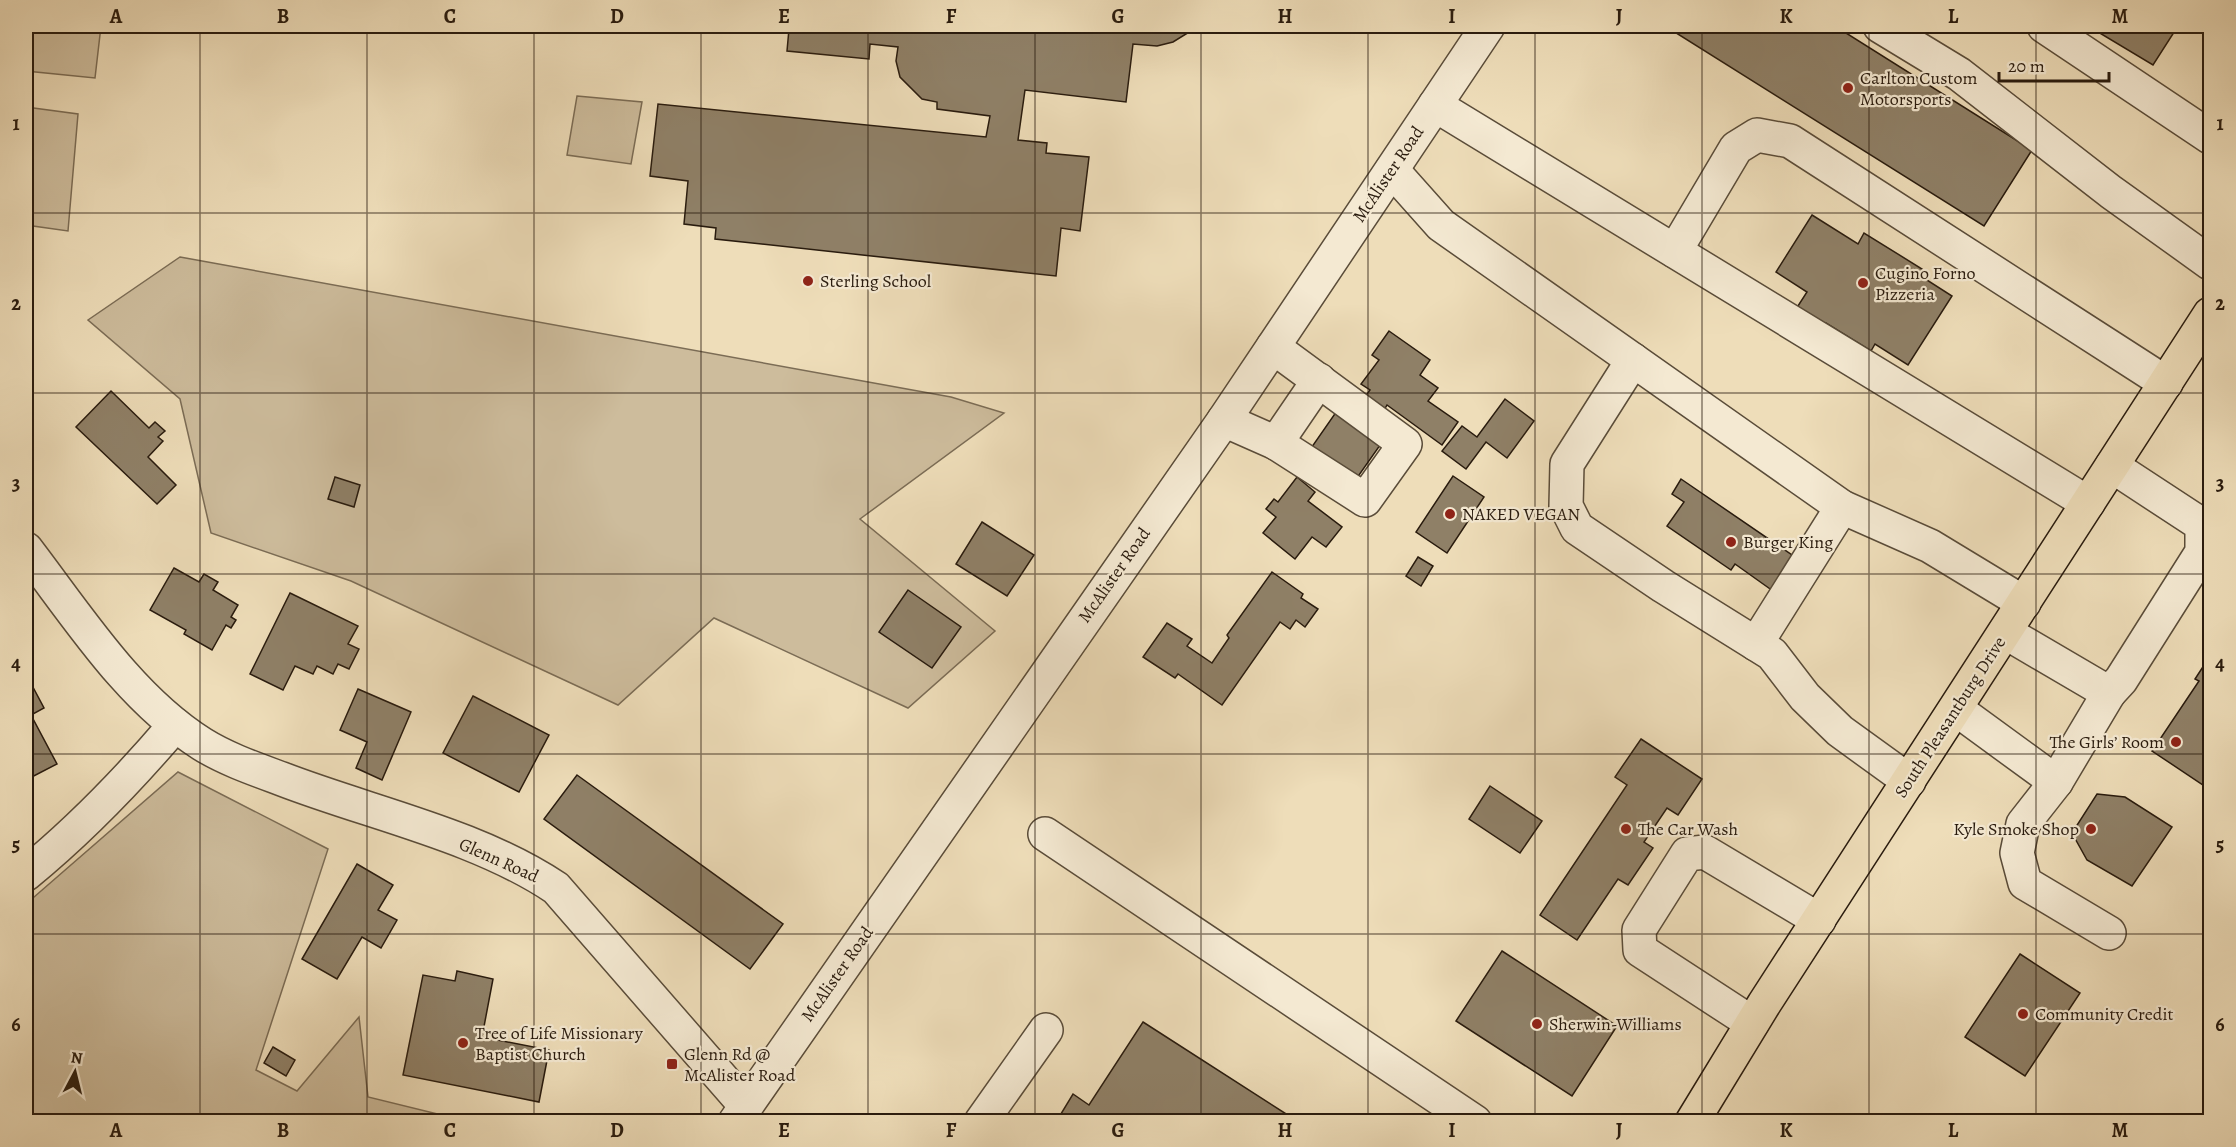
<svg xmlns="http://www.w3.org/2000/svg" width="2236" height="1147" font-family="Alegreya,serif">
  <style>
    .green { fill: #cdbc9c; stroke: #7b6c55; stroke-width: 1.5 }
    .building { fill: #8f8067; stroke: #291b0e; stroke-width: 1.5 }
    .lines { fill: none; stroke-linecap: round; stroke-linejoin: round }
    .minor-casing { stroke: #5a4c39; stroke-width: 36 }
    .major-casing { stroke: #291b0e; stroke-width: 36 }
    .minor { stroke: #f4e9d2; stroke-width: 33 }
    .major { stroke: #eeddb9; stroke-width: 33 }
    .grid { fill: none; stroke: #291b0e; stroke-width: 1.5; stroke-opacity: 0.55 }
    .poi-dot { fill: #8f2418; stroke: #f4e9d2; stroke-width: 2 }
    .labels { text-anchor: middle; stroke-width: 4.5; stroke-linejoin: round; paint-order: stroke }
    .poi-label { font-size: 18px; fill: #291b0e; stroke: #f4e9d2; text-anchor: start }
    .street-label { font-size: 18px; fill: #291b0e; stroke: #f4e9d2 }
    .neatline { fill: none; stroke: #291b0e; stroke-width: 2 }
    .grid-label { font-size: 20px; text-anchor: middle; font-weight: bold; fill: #291b0e }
  </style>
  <rect width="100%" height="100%" fill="#eeddb9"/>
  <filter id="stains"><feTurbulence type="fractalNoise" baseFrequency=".00333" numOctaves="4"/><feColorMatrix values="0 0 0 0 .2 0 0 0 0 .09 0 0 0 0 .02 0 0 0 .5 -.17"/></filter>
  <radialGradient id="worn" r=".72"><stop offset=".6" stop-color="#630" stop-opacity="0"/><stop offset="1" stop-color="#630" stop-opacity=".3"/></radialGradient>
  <!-- green -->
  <g class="green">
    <polygon points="26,26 101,26 95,78 26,71"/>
    <polygon points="577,96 642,102 631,164 567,155"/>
    <polygon points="26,107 78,114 68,231 26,225"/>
    <polygon points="180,257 951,397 1004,413 860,519 995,631 908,708 714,618 618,705 351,581 211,533 180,399 88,320"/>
    <polygon points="178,772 328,849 256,1070 297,1091 359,1017 368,1097 466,1121 26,1121 26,904"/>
  </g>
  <!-- building -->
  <g class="building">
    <polygon points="752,26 1199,26 1173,42 1157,46 1133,44 1126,102 1025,90 1018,140 1047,143 1046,153 1089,157 1080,231 1061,228 1056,276 715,239 716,228 684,224 688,181 650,176 658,104 986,137 990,116 937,109 937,102 922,99 900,77 896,61 898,47 870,44 869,59 787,51 789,29"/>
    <polygon points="1665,26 1835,26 2032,150 1984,226"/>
    <polygon points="2088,26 2178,26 2153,65"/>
    <polygon points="1812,215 1858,244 1864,233 1922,269 1919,275 1952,296 1908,365 1875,344 1871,351 1826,323 1824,327 1796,309 1807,292 1776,272"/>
    <polygon points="1389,331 1430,360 1420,375 1438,388 1428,401 1458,422 1442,445 1387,405 1383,412 1364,398 1370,390 1361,384 1379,360 1372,355"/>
    <polygon points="111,391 149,428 155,422 165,431 158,437 163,441 148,457 176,485 157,504 76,427"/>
    <polygon points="1505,399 1534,421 1507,458 1486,442 1466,469 1442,451 1462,426 1477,437"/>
    <polygon points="1341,405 1383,441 1352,485 1309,451"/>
    <polygon points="1453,476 1484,497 1447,553 1416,532"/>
    <polygon points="335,477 360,485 354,507 328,499"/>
    <polygon points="1297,477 1315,492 1308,501 1342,527 1326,547 1312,537 1295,559 1263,533 1276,517 1266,509 1274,499 1278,502"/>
    <polygon points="1681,479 1795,557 1773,591 1735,564 1731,570 1667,526 1684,502 1672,494"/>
    <polygon points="982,522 1034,555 1007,596 956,564"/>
    <polygon points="1418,557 1433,566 1421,586 1406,576"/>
    <polygon points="174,568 199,582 204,574 218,582 213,590 238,605 231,617 236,620 231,628 226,625 212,650 184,634 186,630 150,610"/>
    <polygon points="1272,572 1303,594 1301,598 1318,609 1305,627 1296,620 1290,629 1280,622 1222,705 1178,674 1175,678 1143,657 1167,623 1192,639 1187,646 1212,663 1229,638 1227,635"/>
    <polygon points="908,590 961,627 932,668 879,632"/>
    <polygon points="290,593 358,626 348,644 359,649 349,669 338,664 333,674 317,666 313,674 295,666 283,690 250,674"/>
    <polygon points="2210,656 2210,786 2209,789 2152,751 2199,681 2195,679"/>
    <polygon points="26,674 44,708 31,715 57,764 26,780"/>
    <polygon points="358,689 411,712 382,780 356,768 367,742 340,730"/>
    <polygon points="473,696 549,735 519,792 443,753"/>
    <polygon points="1641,739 1702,779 1678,815 1667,808 1644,842 1653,848 1628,885 1618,879 1577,940 1540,915 1627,785 1615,777"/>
    <polygon points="577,775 783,924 750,969 544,819"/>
    <polygon points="1490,786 1542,821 1520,853 1469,819"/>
    <polygon points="2097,794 2125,797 2172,827 2132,886 2087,860 2072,833"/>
    <polygon points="357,864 393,885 378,910 397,920 381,948 362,937 337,979 302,959"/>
    <polygon points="1502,951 1617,1026 1572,1096 1456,1021"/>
    <polygon points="2020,954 2080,993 2025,1076 1965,1037"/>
    <polygon points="457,971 493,979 482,1037 549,1050 539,1102 403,1075 423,975 455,981"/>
    <polygon points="1143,1022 1291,1117 1288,1122 1056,1122 1073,1094 1089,1105"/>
    <polygon points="273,1047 295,1060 286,1076 264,1063"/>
  </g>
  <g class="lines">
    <defs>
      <g id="minor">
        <polyline points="1880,26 1959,74 2111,192 2210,263"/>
        <polyline points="2044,26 2210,137"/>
        <polyline points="1435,105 2088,503"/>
        <polyline points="1392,170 1441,225 1633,360"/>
        <polyline points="1675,251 1736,148 1757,135 1790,141 2166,383"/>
        <polyline points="1224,420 1276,443 1365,500 1405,444 1273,347"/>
        <polyline points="1276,443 1319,380"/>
        <path d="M26,549c52,68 103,149 176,195 24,15 53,25 80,35 88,34 195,56 274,109l190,218"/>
        <polyline points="2005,632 2109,693 2121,680 2202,552 2202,525 2112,466"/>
        <polyline points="1756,644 1842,507"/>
        <polyline points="2109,693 2056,782 2023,824 2017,853 2025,883 2109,933"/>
        <polyline points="1956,709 2056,782"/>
        <polyline points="1909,781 1840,731 1805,697 1772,654 1663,586 1577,528 1566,506 1567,464 1633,360 1842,507 1930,546 2024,603"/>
        <polyline points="1045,834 1475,1122"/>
        <path d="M26,874c55,-45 103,-95 149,-149"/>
        <polyline points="1752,1023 1640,950 1639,930 1687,854 1705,852 1819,920"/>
        <polyline points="735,1122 1224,420 1488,26"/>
        <polyline points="981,1122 1046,1030"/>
      </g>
      <polyline id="major" points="1692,1122 1764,1004 2210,314"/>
    </defs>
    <!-- minor casing -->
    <use href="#minor" class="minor-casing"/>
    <!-- major casing -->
    <use href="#major" class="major-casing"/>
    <!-- minor -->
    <use href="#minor" class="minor"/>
    <!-- major -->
    <use href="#major" class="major"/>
  </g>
  <!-- grid -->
  <path class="grid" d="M200,26v1096M367,26v1096M534,26v1096M701,26v1096M868,26v1096M1035,26v1096M1201,26v1096M1368,26v1096M1535,26v1096M1702,26v1096M1869,26v1096M2036,26v1096M26,213h2184M26,393h2184M26,574h2184M26,754h2184M26,934h2184"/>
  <!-- markers -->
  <g class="poi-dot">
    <circle cx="1848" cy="88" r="6"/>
    <circle cx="808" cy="281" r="6"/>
    <circle cx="1863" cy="283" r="6"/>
    <circle cx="1450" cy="514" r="6"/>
    <circle cx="1731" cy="542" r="6"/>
    <circle cx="2176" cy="742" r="6"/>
    <circle cx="1626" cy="829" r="6"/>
    <circle cx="2091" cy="829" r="6"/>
    <circle cx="2023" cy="1014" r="6"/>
    <circle cx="1537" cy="1024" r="6"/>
    <circle cx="463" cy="1043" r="6"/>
    <rect x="666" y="1058" width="12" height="12" rx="3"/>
  </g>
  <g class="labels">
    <!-- poi labels -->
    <g class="poi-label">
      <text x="1860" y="84">Carlton Custom<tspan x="1860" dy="21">Motorsports</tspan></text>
      <text x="1875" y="279">Cugino Forno<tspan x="1875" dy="21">Pizzeria</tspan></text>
      <text x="820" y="287">Sterling School</text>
      <text x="1462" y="520">NAKED VEGAN</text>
      <text x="1743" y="548">Burger King</text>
      <text x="2164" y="748" text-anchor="end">The Girls’ Room</text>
      <text x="1638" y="835">The Car Wash</text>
      <text x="2079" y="835" text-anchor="end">Kyle Smoke Shop</text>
      <text x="2035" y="1020">Community Credit</text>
      <text x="1549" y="1030">Sherwin-Williams</text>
      <text x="475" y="1039">Tree of Life Missionary<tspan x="475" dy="21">Baptist Church</tspan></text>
      <text x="684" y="1060">Glenn Rd @<tspan x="684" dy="21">McAlister Road</tspan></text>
    </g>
    <!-- street labels -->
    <g class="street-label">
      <text transform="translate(1388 174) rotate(-56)" y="6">McAlister Road</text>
      <text transform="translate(1114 575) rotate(-55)" y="6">McAlister Road</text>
      <text transform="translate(1950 717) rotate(-57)" y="6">South Pleasantburg Drive</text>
      <text transform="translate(499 860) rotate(24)" y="6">Glenn Road</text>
      <text transform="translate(837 974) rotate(-55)" y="6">McAlister Road</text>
    </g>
  </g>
  <!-- margin -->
  <rect width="2236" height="1147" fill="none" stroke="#eeddb9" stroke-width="66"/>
  <!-- north arrow -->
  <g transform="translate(75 1072) rotate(7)" stroke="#f4e9d2" stroke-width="4.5" paint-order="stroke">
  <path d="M0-4.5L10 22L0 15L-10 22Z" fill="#291b0e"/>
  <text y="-9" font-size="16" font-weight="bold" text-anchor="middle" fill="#291b0e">N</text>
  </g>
  <!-- scale -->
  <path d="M1999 72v9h110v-9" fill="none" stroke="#291b0e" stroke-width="3"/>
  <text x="2008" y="72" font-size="18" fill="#291b0e" stroke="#f4e9d2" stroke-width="4.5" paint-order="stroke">20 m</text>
  <rect x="33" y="33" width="2170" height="1081" class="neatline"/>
  <g class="grid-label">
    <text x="116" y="23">A</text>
    <text x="283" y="23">B</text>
    <text x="450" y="23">C</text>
    <text x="617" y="23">D</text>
    <text x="784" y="23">E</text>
    <text x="951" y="23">F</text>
    <text x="1118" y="23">G</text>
    <text x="1285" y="23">H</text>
    <text x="1452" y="23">I</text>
    <text x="1619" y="23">J</text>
    <text x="1786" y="23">K</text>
    <text x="1953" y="23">L</text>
    <text x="2120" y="23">M</text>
    <text x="16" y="130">1</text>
    <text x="2220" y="130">1</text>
    <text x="16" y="310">2</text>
    <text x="2220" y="310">2</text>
    <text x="16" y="490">3</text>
    <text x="2220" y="490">3</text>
    <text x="16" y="670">4</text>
    <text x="2220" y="670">4</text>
    <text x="16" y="851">5</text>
    <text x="2220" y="851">5</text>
    <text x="16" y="1031">6</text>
    <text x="2220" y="1031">6</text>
    <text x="116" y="1137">A</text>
    <text x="283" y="1137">B</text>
    <text x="450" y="1137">C</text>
    <text x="617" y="1137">D</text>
    <text x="784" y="1137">E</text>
    <text x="951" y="1137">F</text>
    <text x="1118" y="1137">G</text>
    <text x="1285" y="1137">H</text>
    <text x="1452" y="1137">I</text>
    <text x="1619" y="1137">J</text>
    <text x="1786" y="1137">K</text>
    <text x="1953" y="1137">L</text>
    <text x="2120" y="1137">M</text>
  </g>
  <rect width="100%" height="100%" filter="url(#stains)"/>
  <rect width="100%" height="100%" fill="url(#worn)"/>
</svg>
